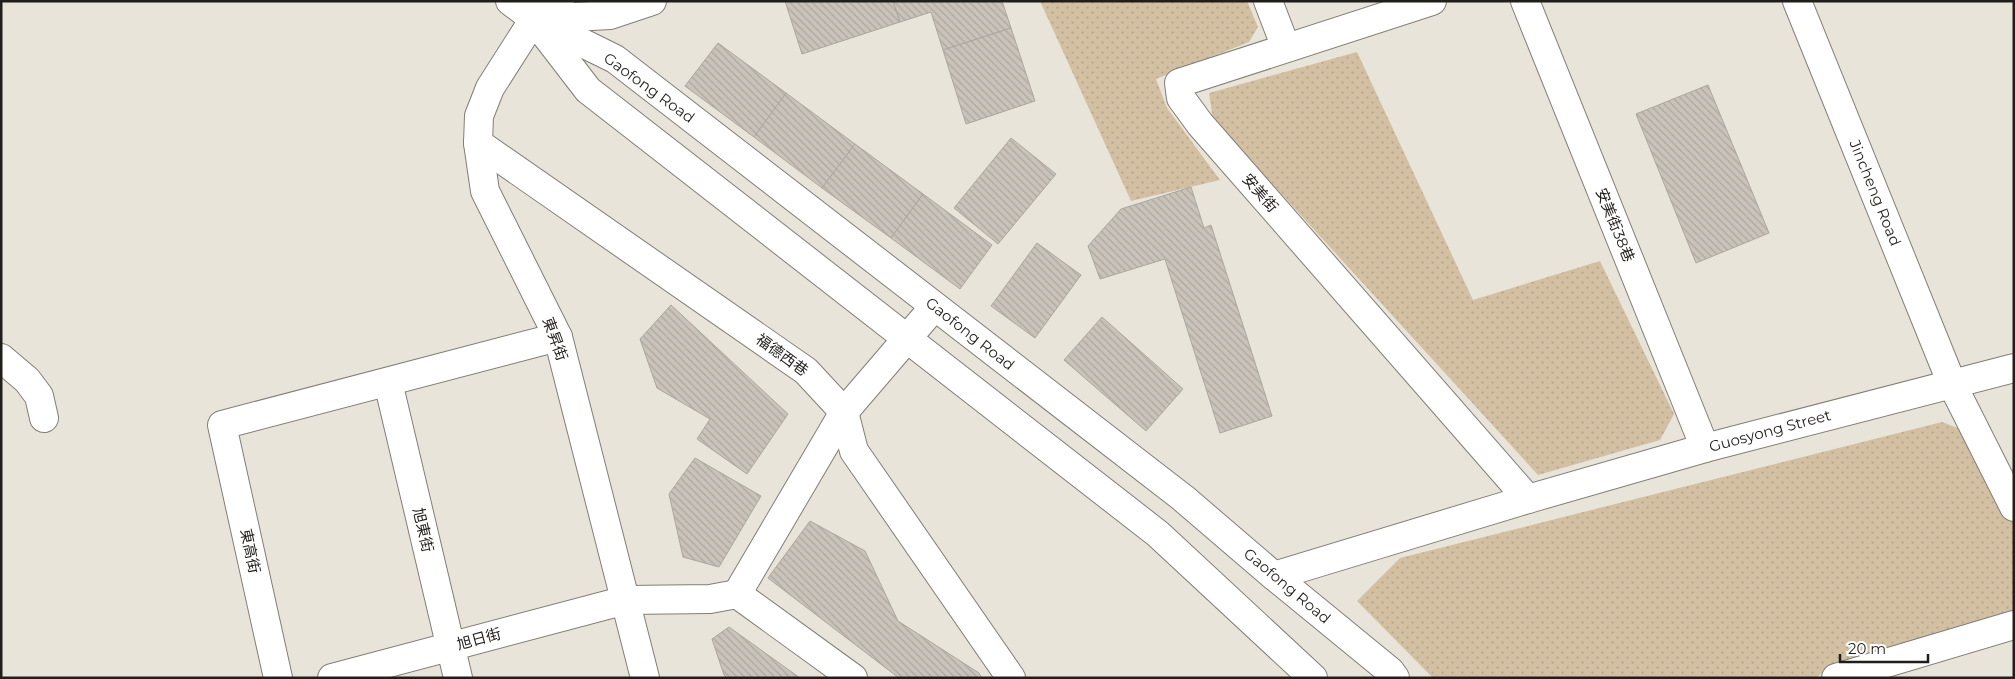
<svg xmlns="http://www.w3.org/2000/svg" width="2015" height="679" font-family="Montserrat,'Noto Sans TC',sans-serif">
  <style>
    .grass { fill: url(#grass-dots) }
    .building { fill: url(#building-back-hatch); stroke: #aca79e }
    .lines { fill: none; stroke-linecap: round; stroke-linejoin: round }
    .minor-casing { stroke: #837e76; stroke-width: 30 }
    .minor { stroke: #fff; stroke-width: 28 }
    .labels { text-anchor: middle; stroke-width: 4; stroke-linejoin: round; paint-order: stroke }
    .street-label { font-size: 15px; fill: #201e1b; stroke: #fff }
  </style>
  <defs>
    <pattern id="grass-dots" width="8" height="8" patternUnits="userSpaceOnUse" patternTransform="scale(1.25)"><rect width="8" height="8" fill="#d3c0a3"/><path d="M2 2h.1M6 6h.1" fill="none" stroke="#b5a58c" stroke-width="1.8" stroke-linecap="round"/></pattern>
    <pattern id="building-back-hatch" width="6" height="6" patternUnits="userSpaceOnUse" patternTransform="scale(1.25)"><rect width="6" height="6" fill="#c9c3ba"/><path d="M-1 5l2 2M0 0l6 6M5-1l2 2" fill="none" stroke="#aca79f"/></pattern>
  </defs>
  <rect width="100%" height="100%" fill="#e9e4da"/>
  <!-- grass -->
  <g class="grass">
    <polygon points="1040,1 1247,1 1258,27 1249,42 1156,79 1167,108 1220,180 1131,201"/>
    <polygon points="1357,52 1473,300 1600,261 1674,414 1660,440 1538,475 1213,119 1209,93"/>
    <polygon points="1942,422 1968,432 2014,517 2014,612 1827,667 1817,678 1433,678 1357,601 1400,558"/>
  </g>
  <!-- building -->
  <g class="building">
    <polygon points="785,1 893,1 900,22 802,54"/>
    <polygon points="893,1 1002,1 1011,28 943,50 931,12 900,22"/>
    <polygon points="1011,28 1035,101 966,124 943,50"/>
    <polygon points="718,43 786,93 754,137 685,86"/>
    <polygon points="1708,85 1769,233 1696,263 1636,114"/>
    <polygon points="786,93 855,144 822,188 754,137"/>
    <polygon points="1011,138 1056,174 998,244 954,208"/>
    <polygon points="855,144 923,194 891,238 822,188"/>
    <polygon points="1191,187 1204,228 1211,225 1272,416 1220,433 1165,259 1100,279 1088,246 1121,209"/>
    <polygon points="923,194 992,245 960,289 891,238"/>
    <polygon points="1037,243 1081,275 1035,338 991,306"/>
    <polygon points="671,305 788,414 747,474 697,439 710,419 657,388 640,339"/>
    <polygon points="1102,317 1183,389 1146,431 1064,360"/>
    <polygon points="695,458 761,496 719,567 683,557 669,494"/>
    <polygon points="810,521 865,551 898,621 979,673 982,678 899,678 768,578"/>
    <polygon points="729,627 800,678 727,678 724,675 712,639"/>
  </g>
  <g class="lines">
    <defs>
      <g id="minor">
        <polyline points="510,1 534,19 615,59 1183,498 1274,576 1390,671 1395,678"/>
        <polyline points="560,1 534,19 490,88 479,116 478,143 485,191 558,337 645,678"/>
        <polyline points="1268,1 1286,48"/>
        <polyline points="1432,1 1179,83 1181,98 1200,124 1528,499"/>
        <polyline points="1525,1 1705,448"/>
        <polyline points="1797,1 1952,384 2014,507"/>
        <polyline points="536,19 610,15 652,1"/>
        <polyline points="538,25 588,90 1158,534 1313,678"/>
        <polyline points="478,143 806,371 844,412 854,451 1011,678"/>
        <polyline points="1,358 27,380 39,396 44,418"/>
        <polyline points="388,382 458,678"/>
        <polyline points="1274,576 1528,499 1705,448 2014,368"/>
        <polyline points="737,594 844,412 934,307"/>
        <polyline points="278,678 222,425 558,337"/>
        <polyline points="332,678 626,600 710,599 737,594 853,678"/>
        <polyline points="1836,678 2014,625"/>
      </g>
    </defs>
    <!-- minor casing -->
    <use href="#minor" class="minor-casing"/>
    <!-- minor -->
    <use href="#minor" class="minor"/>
  </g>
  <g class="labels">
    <!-- street labels -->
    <g class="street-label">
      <text transform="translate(649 88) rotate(36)" y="5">Gaofong Road</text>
      <text transform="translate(1260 193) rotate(49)" y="5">安美街</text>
      <text transform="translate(1875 193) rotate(68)" y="5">Jincheng Road</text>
      <text transform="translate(1615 225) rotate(68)" y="5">安美街38巷</text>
      <text transform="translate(970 334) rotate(38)" y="5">Gaofong Road</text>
      <text transform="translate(555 339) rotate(70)" y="5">東昇街</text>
      <text transform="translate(782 355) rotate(36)" y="5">福德西巷</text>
      <text transform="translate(1770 431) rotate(-15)" y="5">Guosyong Street</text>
      <text transform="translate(423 530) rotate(77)" y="5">旭東街</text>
      <text transform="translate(250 551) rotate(78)" y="5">東高街</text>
      <text transform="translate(1287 586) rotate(40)" y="5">Gaofong Road</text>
      <text transform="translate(479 639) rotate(-15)" y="5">旭日街</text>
    </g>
  </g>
  <!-- border -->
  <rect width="2015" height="679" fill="none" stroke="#201e1b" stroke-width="5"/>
  <!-- scale -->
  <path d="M1840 654v8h88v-8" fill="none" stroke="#201e1b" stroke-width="2.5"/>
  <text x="1848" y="654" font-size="15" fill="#201e1b" stroke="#ffffff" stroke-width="4" paint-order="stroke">20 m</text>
</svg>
